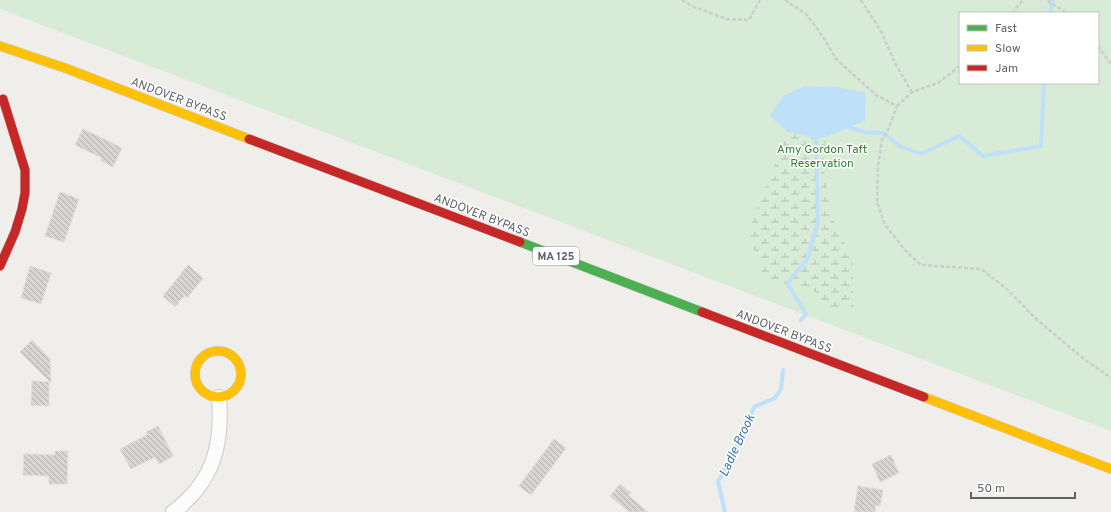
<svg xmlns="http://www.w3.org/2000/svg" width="1111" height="512" font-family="Overpass,sans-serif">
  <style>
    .green { fill: #d8ebd6; fill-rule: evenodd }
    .wetland { fill: url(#wetland-marsh) }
    .water { fill: #bfe0f9 }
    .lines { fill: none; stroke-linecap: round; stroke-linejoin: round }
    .stream { stroke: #bfe0f9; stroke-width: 4 }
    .building { fill: url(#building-back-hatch); stroke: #deddd9 }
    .street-casing { stroke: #cbcccc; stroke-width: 16 }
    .fast-casing { stroke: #cacacb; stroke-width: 10 }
    .slow-casing { stroke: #cacacb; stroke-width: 10 }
    .jam-casing { stroke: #cacacb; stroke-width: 10 }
    .path { stroke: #cacfcc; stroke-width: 2.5; stroke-dasharray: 4 2; stroke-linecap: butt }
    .street { stroke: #fdfcfc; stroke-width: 14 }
    .fast { stroke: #4caf50; stroke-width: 9 }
    .slow { stroke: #ffc107; stroke-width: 9 }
    .jam { stroke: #c62828; stroke-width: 9 }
    .labels { text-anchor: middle; stroke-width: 3; stroke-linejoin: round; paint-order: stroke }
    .shield { fill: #fff; stroke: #8f9295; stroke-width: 1 }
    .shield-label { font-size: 11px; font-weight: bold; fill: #5f6368 }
    .street-label { font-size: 12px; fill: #5f6368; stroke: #fff }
    .park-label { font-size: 12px; fill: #348238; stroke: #fff }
    .water-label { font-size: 13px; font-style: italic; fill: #4174aa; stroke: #fff }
  </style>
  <defs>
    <pattern id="wetland-marsh" width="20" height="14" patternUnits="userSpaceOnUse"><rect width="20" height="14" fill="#d8ebd6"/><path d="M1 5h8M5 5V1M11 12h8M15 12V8" fill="none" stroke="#b2c2b1"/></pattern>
    <pattern id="building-back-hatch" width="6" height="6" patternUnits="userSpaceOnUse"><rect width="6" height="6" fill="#d6d5d3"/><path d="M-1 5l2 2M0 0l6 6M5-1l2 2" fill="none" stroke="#b1b0af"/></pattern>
  </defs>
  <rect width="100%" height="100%" fill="#efeeea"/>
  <!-- green -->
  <path class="green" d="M0,0h1111v431l-1111,-422zM960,13h138v70h-138z"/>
  <!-- wetland -->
  <polygon class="wetland" points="788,132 816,138 826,137 823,165 831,215 853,260 854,309 824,306 813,289 764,280 748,232"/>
  <!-- water -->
  <polygon class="water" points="805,86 838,87 866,93 865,121 826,137 816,138 788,132 770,116 783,96"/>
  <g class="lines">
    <!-- stream -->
    <g class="stream">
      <polyline points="1050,13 1051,7 1053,0"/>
      <polyline points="845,126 864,132 883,133 900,146 921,154 959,136 983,156 1041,146 1044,83"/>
      <polyline points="801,320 806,314 787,283 807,260 818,221 816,138 818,133"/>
      <polyline points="725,512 718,482 739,442 754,407 775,398 781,389 783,370"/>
    </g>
  </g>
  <!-- building -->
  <g class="building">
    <polygon points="83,129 122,148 113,167 101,161 102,158 75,145"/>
    <polygon points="60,192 79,199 64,242 45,236"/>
    <polygon points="188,265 203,278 187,298 185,295 175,307 163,296"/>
    <polygon points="30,266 51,273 41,304 21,298"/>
    <polygon points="32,340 50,359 51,383 20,352"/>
    <polygon points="32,381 49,382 49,406 31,405"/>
    <polygon points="158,426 173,456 159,464 155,457 131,469 120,449 147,435 146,432"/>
    <polygon points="554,439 566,448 531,495 519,486"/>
    <polygon points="55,451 68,451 67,484 49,484 49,476 23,475 24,454 55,455"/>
    <polygon points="891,455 899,473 880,482 872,464"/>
    <polygon points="620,484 631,493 628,495 648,512 629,512 610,496"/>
    <polygon points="858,486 883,490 880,506 876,505 875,512 854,512"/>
  </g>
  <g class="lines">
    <defs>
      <path id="street" d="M173,512c40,-30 50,-66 46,-115"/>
      <polyline id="fast" points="520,242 702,312"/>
      <g id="slow">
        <polyline points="0,46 65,68 249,139"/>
        <circle cx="218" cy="374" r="23"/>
        <polyline points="924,397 1111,469"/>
      </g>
      <g id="jam">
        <polyline points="249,139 520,242"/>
        <polyline points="0,266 15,232 22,209 25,193 25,170 3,99"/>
        <polyline points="702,312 924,397"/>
      </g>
    </defs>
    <!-- street casing -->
    <use href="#street" class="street-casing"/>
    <!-- fast casing -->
    <use href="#fast" class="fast-casing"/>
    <!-- slow casing -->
    <use href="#slow" class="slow-casing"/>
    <!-- jam casing -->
    <use href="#jam" class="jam-casing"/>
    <!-- path -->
    <g class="path">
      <polyline points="682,0 694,7 727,19 749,20 760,0"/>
      <polyline points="785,0 807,15 824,38 836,59 876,95 897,106 888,130 882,140 878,165 877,202 885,225 905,250 921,265 981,269 1007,289 1035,318 1084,359 1111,378"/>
      <polyline points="861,0 882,33 896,65 912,92"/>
      <polyline points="1048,0 1049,2 1067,13"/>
      <polyline points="1012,13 1023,0"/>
      <polyline points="1098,46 1111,64"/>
      <polyline points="897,106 912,92 938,83 960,66"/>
    </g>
    <!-- street -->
    <use href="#street" class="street"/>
    <!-- fast -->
    <use href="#fast" class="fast"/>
    <!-- slow -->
    <use href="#slow" class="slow"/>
    <!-- jam -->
    <use href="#jam" class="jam"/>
  </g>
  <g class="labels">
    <!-- shield labels -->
    <rect class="shield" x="533" y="247" width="46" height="18" rx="3"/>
    <g class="shield-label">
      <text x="556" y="260">MA 125</text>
    </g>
    <!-- street labels -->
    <g class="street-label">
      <text transform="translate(179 99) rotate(21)" y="4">ANDOVER BYPASS</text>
      <text transform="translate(482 215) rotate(21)" y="4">ANDOVER BYPASS</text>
      <text transform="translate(784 331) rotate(21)" y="4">ANDOVER BYPASS</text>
    </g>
    <!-- park labels -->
    <g class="park-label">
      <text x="822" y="153">Amy Gordon Taft<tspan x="822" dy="14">Reservation</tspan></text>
    </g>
    <!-- water labels -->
    <g class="water-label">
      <text transform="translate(736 445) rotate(-65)" y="5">Ladle Brook</text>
    </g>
  </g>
  <!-- legend -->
  <rect x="959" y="12" width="140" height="72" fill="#ffffff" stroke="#bfc1c3"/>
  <rect x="967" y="25" width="20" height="6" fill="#4caf50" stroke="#bfc1c3"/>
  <text x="995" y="32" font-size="12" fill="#5f6368">Fast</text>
  <rect x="967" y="45" width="20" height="6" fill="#ffc107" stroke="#bfc1c3"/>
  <text x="995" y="52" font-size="12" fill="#5f6368">Slow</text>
  <rect x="967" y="65" width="20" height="6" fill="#c62828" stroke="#bfc1c3"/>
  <text x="995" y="72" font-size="12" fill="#5f6368">Jam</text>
  <!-- scale -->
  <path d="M971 492v6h104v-6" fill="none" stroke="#5f6368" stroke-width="2"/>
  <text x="977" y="492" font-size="12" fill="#5f6368" stroke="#ffffff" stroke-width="3" paint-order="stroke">50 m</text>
</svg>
